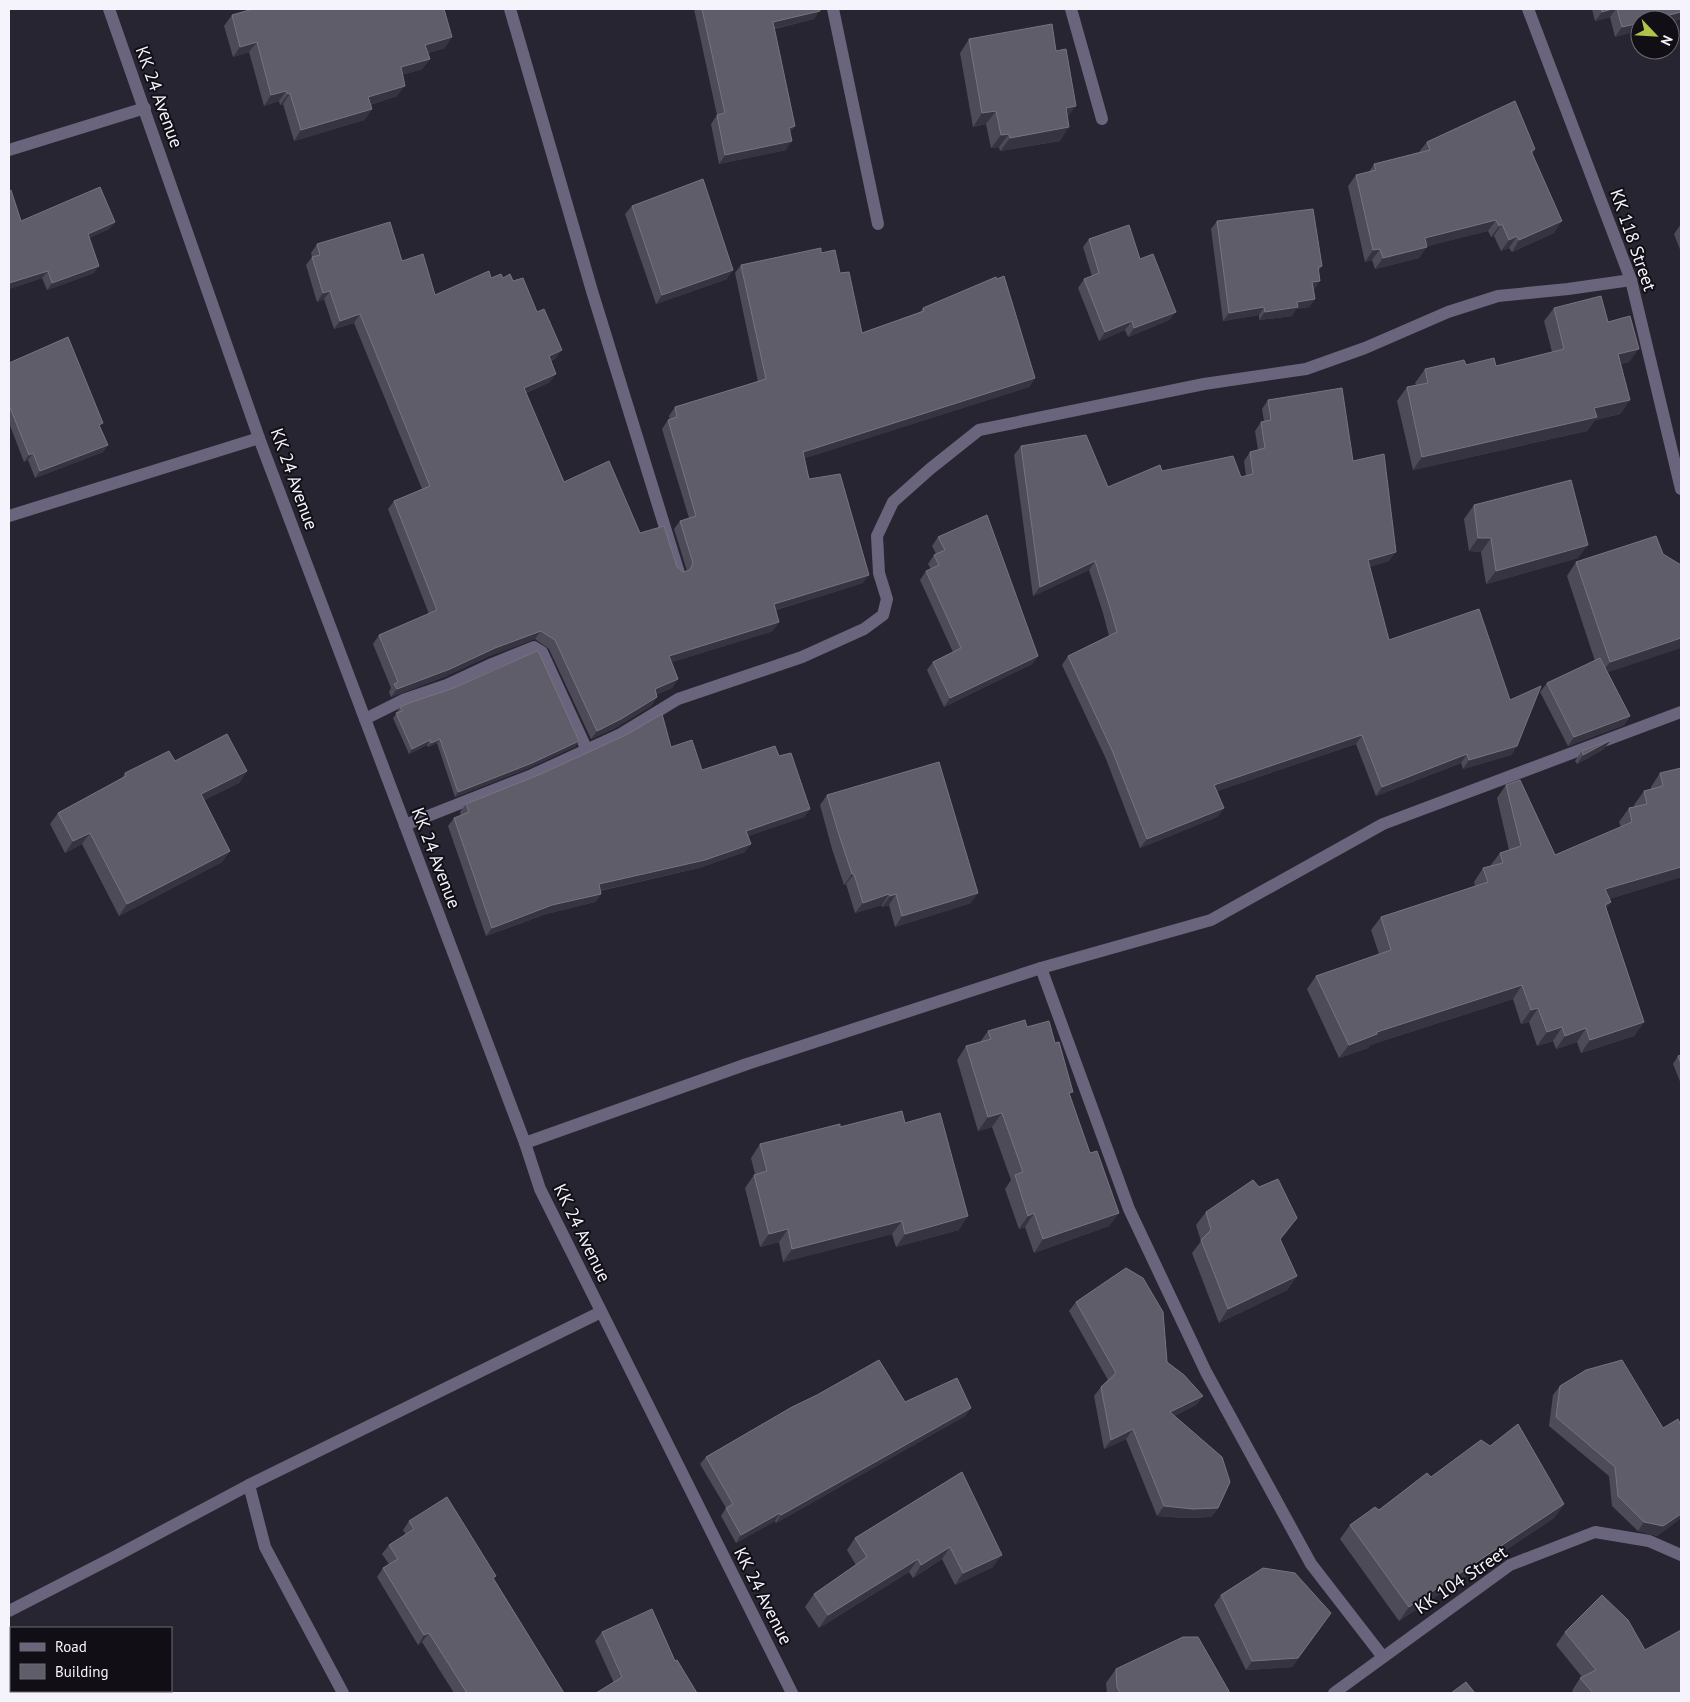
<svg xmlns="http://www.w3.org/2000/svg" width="1690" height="1702" font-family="'PT Sans',sans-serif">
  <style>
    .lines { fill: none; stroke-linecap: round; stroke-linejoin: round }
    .minor { stroke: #6a657c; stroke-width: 12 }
    .wall { fill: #4e4b58 }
    .shaded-wall { fill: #373442 }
    .building { fill: #605d6a; stroke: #777481 }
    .labels { text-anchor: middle; stroke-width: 4; stroke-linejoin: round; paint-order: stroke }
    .street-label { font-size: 18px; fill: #f5f3fc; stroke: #110f15 }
  </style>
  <rect width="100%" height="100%" fill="#282532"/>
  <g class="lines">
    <!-- minor -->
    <g class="minor">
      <polyline points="109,9 259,438 525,1143 540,1189 792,1693"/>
      <polyline points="510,9 592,291 679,573"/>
      <polyline points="833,9 878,224"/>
      <polyline points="1071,9 1102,119"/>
      <polyline points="1528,9 1631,280 1681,489"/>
      <polyline points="9,150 145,108"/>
      <polyline points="9,516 259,438"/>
      <polyline points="365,719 403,700 447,685 492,664 534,647 542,652 586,748"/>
      <polyline points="405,825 532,775 619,735 678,699 802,657 864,629 883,615 887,599 879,573 877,536 893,502 930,469 979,430 1204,384 1306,369 1365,348 1448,312 1498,296 1568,289 1631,280"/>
      <polyline points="1041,968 1129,1209 1206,1372 1311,1564 1383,1657"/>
      <polyline points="525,1143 747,1064 1041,968 1211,920 1383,824 1681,712"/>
      <polyline points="249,1485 265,1547 343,1693"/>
      <polyline points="9,1611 116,1556 249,1485 601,1312"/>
      <polyline points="1334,1693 1510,1565 1595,1532 1649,1541 1681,1555"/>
    </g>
  </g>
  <!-- wall -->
  <g class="wall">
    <polygon points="694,9 820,9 814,19 774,29 795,126 790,133 786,150 719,164 711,124 717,115"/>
    <polygon points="1592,9 1681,9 1681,19 1670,22 1670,20 1640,20 1640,30 1615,37 1610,17 1595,21"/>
    <polygon points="232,15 445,48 428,53 430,59 422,69 402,75 397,96 370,105 372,109 364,120 294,141 283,104 280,105 279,101 264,106 249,52 233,57 224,26"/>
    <polygon points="969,39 1068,117 1060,141 1000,151 999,147 991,148 986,124 973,127 960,53"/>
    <polygon points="1427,142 1535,149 1532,154 1554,233 1512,252 1509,248 1501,251 1494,236 1491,237 1488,231 1427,246 1419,258 1375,269 1372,260 1365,262 1348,186 1356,175 1369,172 1374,164 1419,152"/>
    <polygon points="9,191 21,221 115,222 109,229 89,238 94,273 47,290 42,278 9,289"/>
    <polygon points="632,206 727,279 656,304 625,214"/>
    <polygon points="1217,221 1322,266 1318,271 1314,290 1315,299 1309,307 1296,309 1292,316 1259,320 1259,315 1223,321 1211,229"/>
    <polygon points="1681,224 1681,252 1674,234"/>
    <polygon points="1089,239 1140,259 1176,312 1169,320 1128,337 1125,330 1099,341 1078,288 1084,279 1092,276 1083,247"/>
    <polygon points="317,244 402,261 435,295 491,278 503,278 513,281 556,358 551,361 550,382 526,393 564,482 640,533 683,572 687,571 674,529 680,521 689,518 662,429 668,420 670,420 669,416 675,407 758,382 735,273 741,265 821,253 840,273 862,333 920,312 923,308 1035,378 1029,387 804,458 809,479 863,583 776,610 773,631 672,662 678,679 672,688 657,694 657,697 651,706 615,728 591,739 549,649 535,639 489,656 444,677 391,697 389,692 391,688 373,644 379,635 429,614 388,509 394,501 422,489 354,323 334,329 324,299 317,302 306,265 312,257 311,253"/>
    <polygon points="1554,308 1608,322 1629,362 1621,364 1630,400 1620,414 1595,420 1587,431 1413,470 1397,401 1407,387 1416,385 1415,383 1425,369 1466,365 1496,366 1552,352 1544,321"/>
    <polygon points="9,363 100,427 108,445 103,452 35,478 28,460 24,462 9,423"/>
    <polygon points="1268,400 1353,461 1389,561 1369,567 1389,640 1517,746 1511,755 1463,769 1461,763 1376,796 1356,744 1217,791 1224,808 1217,817 1140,848 1106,759 1062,665 1068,656 1109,636 1103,613 1089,570 1033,596 1014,455 1021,446 1108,487 1162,471 1241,477 1246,476 1244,461 1250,452 1258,450 1255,431 1261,422 1264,421 1262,409"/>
    <polygon points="1474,505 1578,558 1486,584 1481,552 1469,551 1464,519"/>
    <polygon points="1656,536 1608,673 1630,716 1624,725 1568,746 1540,692 1547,683 1595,661 1567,576 1576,562"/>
    <polygon points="938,537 1038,656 1032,664 944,707 927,670 933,662 953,652 920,580 926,571 931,569 928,564 934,555 936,554 932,546"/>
    <polygon points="400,707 576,746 529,768 455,797 437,743 428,747 427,745 409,754 393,718 397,713 397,712"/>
    <polygon points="671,747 702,770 779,756 810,809 804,817 748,836 745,852 699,868 600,891 601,894 595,902 546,914 486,936 448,826 454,818 461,815 460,812 466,804"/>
    <polygon points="1604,749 1577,764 1575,761 1582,751"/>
    <polygon points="175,761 247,771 239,783 204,800 230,851 222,862 119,916 82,844 65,853 50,824 58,813 122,778 125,773"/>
    <polygon points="1660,773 1681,877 1609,899 1606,909 1644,1022 1634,1036 1581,1053 1577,1042 1556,1049 1553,1041 1537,1046 1529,1022 1521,1024 1513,999 1370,1045 1368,1048 1339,1058 1307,989 1316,976 1379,954 1371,930 1381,917 1475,886 1474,882 1483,868 1490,866 1500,853 1509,850 1497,798 1506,785 1555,855 1621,827 1619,822 1629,808 1635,807 1634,805 1644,791 1651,789 1651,787"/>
    <polygon points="827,795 971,903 895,927 889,905 882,907 882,905 855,913 846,884 844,885 832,849 820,805"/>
    <polygon points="1027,1027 1070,1096 1090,1153 1119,1213 1109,1226 1034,1253 1025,1227 1019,1229 1005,1189 1011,1180 992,1127 978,1131 957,1060 966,1046 980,1042 988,1031"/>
    <polygon points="1681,1055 1681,1084 1673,1064 1678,1056"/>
    <polygon points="905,1123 959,1230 896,1247 892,1234 783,1262 779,1242 760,1247 745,1188 754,1175 755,1174 751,1158 760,1144 840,1127"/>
    <polygon points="1259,1187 1297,1218 1280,1240 1297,1276 1287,1290 1219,1323 1192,1253 1201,1241 1196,1225 1206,1212"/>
    <polygon points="1076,1302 1167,1362 1203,1396 1196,1405 1174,1416 1218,1508 1211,1517 1186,1518 1157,1516 1126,1439 1104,1449 1094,1396 1101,1387 1108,1380 1069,1311"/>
    <polygon points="1560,1386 1663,1428 1681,1426 1681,1518 1657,1536 1638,1531 1612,1506 1609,1476 1549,1426 1553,1395"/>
    <polygon points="905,1402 971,1408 965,1416 776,1523 775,1521 736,1543 721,1516 726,1508 700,1464 706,1457"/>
    <polygon points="962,1472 993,1567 955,1585 942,1559 913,1578 909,1572 819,1628 805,1607 814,1594 856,1565 847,1550 855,1538"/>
    <polygon points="1431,1477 1564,1504 1554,1518 1399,1621 1340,1539 1350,1525 1379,1510"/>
    <polygon points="409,1521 494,1579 564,1693 454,1693 422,1642 418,1645 377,1577 383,1568 389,1564 382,1554 389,1545 406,1535 403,1530"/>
    <polygon points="1221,1595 1324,1623 1292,1667 1246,1670 1214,1605"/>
    <polygon points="602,1632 675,1661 614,1683 595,1641"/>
    <polygon points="1565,1632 1645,1650 1681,1693 1574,1693 1572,1691 1580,1678 1582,1677 1556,1645"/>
    <polygon points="1116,1669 1230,1693 1107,1693 1106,1683"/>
  </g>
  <!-- shaded-wall -->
  <g class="shaded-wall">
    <polygon points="1612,9 1616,9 1610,17 1595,21 1602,12"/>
    <polygon points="820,11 814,19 767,30 773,22"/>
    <polygon points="1681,12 1681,19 1670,22 1670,20 1650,20"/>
    <polygon points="1640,23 1640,30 1615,37 1622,27"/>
    <polygon points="452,37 445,48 418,56 425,45"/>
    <polygon points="257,42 249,52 233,57 240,47"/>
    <polygon points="430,59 422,69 393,78 401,67"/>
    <polygon points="405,86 397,96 360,108 368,97"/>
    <polygon points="286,91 279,101 264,106 271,95"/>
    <polygon points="290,93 283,104 280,105 288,94"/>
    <polygon points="1076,106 1066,119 1066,108"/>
    <polygon points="372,109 364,120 294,141 301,130"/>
    <polygon points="996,111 986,124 973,127 982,113"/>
    <polygon points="795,126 789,135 789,128"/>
    <polygon points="1069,127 1060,141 1000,151 1010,138"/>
    <polygon points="1009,134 999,147 991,148 1001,135"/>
    <polygon points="792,141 786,150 719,164 725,155"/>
    <polygon points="1496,220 1488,231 1417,249 1425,238"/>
    <polygon points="1562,221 1554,233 1512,252 1519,240"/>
    <polygon points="115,222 109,229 82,241 88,234"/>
    <polygon points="1502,224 1494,236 1491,237 1499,226"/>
    <polygon points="1517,236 1509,248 1501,251 1509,240"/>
    <polygon points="1427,247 1419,258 1375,269 1383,258"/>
    <polygon points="1380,249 1372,260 1365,262 1373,250"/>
    <polygon points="99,266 94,273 47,290 52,283"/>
    <polygon points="733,270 727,279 656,304 662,295"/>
    <polygon points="48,271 42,278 9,289 9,283"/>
    <polygon points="1320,281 1314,290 1312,282"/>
    <polygon points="330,291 324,299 317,302 323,293"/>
    <polygon points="1315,299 1309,307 1296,309 1292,316 1259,320 1265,312 1297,302"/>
    <polygon points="1264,307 1259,315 1223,321 1229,313"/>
    <polygon points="1176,312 1169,320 1128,337 1134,328"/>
    <polygon points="360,314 354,323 334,329 340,321"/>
    <polygon points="1132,321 1125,330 1099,341 1105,332"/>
    <polygon points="1639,349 1629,362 1609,367 1618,354"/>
    <polygon points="562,350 556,358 543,364 549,356"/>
    <polygon points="556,374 550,382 518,396 524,388"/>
    <polygon points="1035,378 1029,387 797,461 803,452"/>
    <polygon points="1630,400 1620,414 1595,420 1587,431 1413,470 1422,457 1594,408"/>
    <polygon points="108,445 103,452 35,478 40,471"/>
    <polygon points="33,453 28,460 24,462 29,455"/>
    <polygon points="1478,538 1491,538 1481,552 1469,551"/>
    <polygon points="1588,545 1578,558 1486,584 1496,571"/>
    <polygon points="1396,552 1389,561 1361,569 1368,560"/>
    <polygon points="1095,561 1089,570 1033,596 1040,587"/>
    <polygon points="869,575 863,583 768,612 774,604"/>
    <polygon points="779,622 773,631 663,665 669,656"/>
    <polygon points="541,631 535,639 489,656 444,677 391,697 397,689 495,648"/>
    <polygon points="1681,638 1681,648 1600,675 1610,662"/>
    <polygon points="1038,656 1032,664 944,707 950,698"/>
    <polygon points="678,679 672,688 649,697 655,689"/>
    <polygon points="657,697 651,706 615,728 591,739 597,731"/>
    <polygon points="1630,716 1624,725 1568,746 1574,737"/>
    <polygon points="1362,735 1356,744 1208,794 1214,785"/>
    <polygon points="440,739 437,743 428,747 431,743"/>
    <polygon points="430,740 427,745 409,754 412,749"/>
    <polygon points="1611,740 1604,749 1577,764 1583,755"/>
    <polygon points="579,741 576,746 529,768 455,797 458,792"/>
    <polygon points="1517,746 1511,755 1463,769 1469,760"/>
    <polygon points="1467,754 1461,763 1376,796 1382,787"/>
    <polygon points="247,771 239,783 193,806 201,794"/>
    <polygon points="1224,808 1217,817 1140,848 1147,839"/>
    <polygon points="810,809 804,817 740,839 746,831"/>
    <polygon points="90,833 82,844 65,853 73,841"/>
    <polygon points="751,844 745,852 699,868 593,892 599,884"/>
    <polygon points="230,851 222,862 119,916 127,904"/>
    <polygon points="1681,867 1681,877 1596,903 1605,889"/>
    <polygon points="852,874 854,874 846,884 844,885"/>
    <polygon points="978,893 971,903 895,927 902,916"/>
    <polygon points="601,894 595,902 546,914 486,936 492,928 552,905"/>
    <polygon points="889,894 882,905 855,913 863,903"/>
    <polygon points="896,894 889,905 882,907 890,896"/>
    <polygon points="1611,902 1601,916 1605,905"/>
    <polygon points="1522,985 1513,999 1370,1045 1368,1048 1339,1058 1349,1045 1377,1032"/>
    <polygon points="1538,1008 1529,1022 1521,1024 1531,1010"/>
    <polygon points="1644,1022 1634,1036 1581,1053 1590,1040"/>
    <polygon points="1562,1027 1553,1041 1537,1046 1547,1032"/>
    <polygon points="1586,1028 1577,1042 1556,1049 1565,1036"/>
    <polygon points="1002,1113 992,1127 978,1131 988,1117"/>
    <polygon points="1034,1213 1025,1227 1019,1229 1028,1216"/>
    <polygon points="1119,1213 1109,1226 1034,1253 1043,1239"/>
    <polygon points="968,1216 959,1230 896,1247 905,1234"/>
    <polygon points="1297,1218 1287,1232 1270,1253 1280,1239"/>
    <polygon points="902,1221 892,1234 783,1262 792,1249"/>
    <polygon points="788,1229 779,1242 760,1247 769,1234"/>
    <polygon points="1297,1276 1287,1290 1219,1323 1228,1309"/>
    <polygon points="1203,1396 1196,1405 1163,1421 1170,1412"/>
    <polygon points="971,1408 965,1416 776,1523 781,1515"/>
    <polygon points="1133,1429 1126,1439 1104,1449 1111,1440"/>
    <polygon points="1564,1504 1554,1518 1399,1621 1409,1607"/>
    <polygon points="1164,1506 1218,1508 1211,1517 1186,1518 1157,1516"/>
    <polygon points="780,1513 775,1521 736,1543 741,1535"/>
    <polygon points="1681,1514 1681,1518 1657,1536 1638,1531 1644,1522"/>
    <polygon points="950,1547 942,1559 913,1578 921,1565"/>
    <polygon points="1002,1555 993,1567 955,1585 963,1573"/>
    <polygon points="918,1559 909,1572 819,1628 828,1615"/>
    <polygon points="1324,1623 1292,1667 1246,1670 1252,1661"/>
    <polygon points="429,1633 422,1642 418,1645 424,1635"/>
  </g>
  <!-- building -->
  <g class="building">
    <polygon points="253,9 444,9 452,37 425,45 430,59 401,67 405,86 368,97 372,109 301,130 290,93 288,94 286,91 271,95 257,42 240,47 232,15"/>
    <polygon points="702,9 820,9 820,11 773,22 795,126 789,128 792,141 725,155 717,115 725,113"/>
    <polygon points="1601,9 1612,9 1602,12"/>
    <polygon points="1617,9 1681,9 1681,12 1650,20 1640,20 1640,23 1622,27"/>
    <polygon points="1052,24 1056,51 1066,49 1076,106 1066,108 1069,127 1010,138 1009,134 1001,135 996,111 982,113 969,39"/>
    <polygon points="1515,101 1535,149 1531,151 1562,221 1519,240 1517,236 1509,240 1502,224 1499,226 1496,220 1425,238 1427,247 1383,258 1380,249 1373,250 1356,175 1376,170 1374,164 1430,150 1427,142"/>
    <polygon points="703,179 733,270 662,295 632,206"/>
    <polygon points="100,187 115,222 88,234 99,266 52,283 48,271 9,283 9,191 11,190 21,221"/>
    <polygon points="1313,209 1322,266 1318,267 1320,281 1312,282 1315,299 1297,302 1298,307 1265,312 1264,307 1229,313 1217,221"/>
    <polygon points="390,222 402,261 423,254 435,295 489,271 491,278 501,274 503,278 510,274 513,281 523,278 537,312 544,309 562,350 549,356 556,374 524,388 564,482 609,461 640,533 664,526 677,567 683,572 690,570 693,563 680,521 696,516 668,420 677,417 675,407 766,379 741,265 821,248 821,253 835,250 840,273 849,272 862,333 924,311 923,308 996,277 997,279 1004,276 1035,378 803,452 809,479 840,474 869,575 774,604 779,622 669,656 678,679 655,689 657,697 621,719 597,731 555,640 541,631 495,648 450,669 397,689 394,684 398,682 379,635 437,610 394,501 430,486 360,314 340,321 330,291 323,293 312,257 320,255 317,244"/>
    <polygon points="1129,225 1140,259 1153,254 1176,312 1134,328 1132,321 1105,332 1084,279 1099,273 1089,239"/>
    <polygon points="1601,296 1608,322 1630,316 1639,349 1618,354 1630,400 1594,408 1597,417 1422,457 1407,387 1428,383 1425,369 1464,360 1466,365 1494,358 1496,366 1564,349 1554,308"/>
    <polygon points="68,337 103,423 99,425 108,445 40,471 33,453 29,455 9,405 9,363"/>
    <polygon points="1342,388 1353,461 1384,454 1396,552 1368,560 1389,640 1479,609 1510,700 1541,686 1517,746 1469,760 1467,754 1382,787 1362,735 1214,785 1224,808 1147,839 1112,750 1068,656 1117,632 1109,604 1095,561 1040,587 1021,446 1086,435 1108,487 1160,465 1162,471 1233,456 1241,477 1253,474 1250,452 1265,448 1261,422 1271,420 1268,400"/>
    <polygon points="1571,480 1588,545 1496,571 1491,538 1478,538 1474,505"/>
    <polygon points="987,515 1038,656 950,698 933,662 961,648 926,571 939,565 934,555 945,550 938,537"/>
    <polygon points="1656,536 1663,554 1681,565 1681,638 1610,662 1576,562"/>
    <polygon points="537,651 539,653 579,741 532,763 458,792 440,739 431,743 430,740 412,749 396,713 402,711 400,707 409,703 454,688"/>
    <polygon points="1600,658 1630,716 1574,737 1547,683"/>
    <polygon points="662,714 671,747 692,740 702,770 775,746 779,756 791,753 810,809 746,831 751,844 705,860 599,884 601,894 552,905 492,928 454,818 469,812 466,804 541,774 628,734"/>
    <polygon points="227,734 247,771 201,794 230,851 127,904 90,833 73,841 58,813 126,776 125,773 169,751 175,761"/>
    <polygon points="1611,740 1583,755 1582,751"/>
    <polygon points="939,762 978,893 902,916 896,894 890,896 889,894 863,903 854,874 852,874 840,838 827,795"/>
    <polygon points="1681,768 1681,867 1605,889 1611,902 1605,905 1644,1022 1590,1040 1586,1028 1565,1036 1562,1027 1547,1032 1538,1008 1531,1010 1522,985 1377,1032 1377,1034 1349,1045 1316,976 1391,950 1381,917 1488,882 1483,868 1503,863 1500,853 1521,846 1506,785 1520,780 1555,855 1632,822 1629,808 1647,804 1644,791 1663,786 1660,773"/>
    <polygon points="1025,1020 1027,1027 1049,1021 1055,1043 1059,1042 1073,1092 1069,1093 1090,1153 1097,1151 1119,1213 1043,1239 1034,1213 1028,1216 1015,1175 1023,1172 1002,1113 988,1117 966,1046 991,1039 988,1031"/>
    <polygon points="1681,1055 1681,1064 1678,1056"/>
    <polygon points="902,1111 905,1123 940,1113 968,1216 905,1234 902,1221 792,1249 788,1229 769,1234 754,1175 767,1171 760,1144 840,1124 840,1127"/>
    <polygon points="1278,1179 1297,1218 1280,1239 1297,1276 1228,1309 1201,1240 1211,1230 1206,1212 1253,1180 1259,1187"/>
    <polygon points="1126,1268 1143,1278 1163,1312 1167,1362 1184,1375 1203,1396 1170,1412 1222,1457 1230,1482 1218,1508 1193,1509 1164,1506 1133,1429 1111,1440 1101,1387 1116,1373 1076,1302"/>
    <polygon points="879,1360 905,1402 957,1378 971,1408 781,1515 780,1513 741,1535 726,1508 733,1504 706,1457 792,1407 817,1395"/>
    <polygon points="1622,1360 1663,1428 1678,1419 1681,1426 1681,1514 1663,1526 1644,1522 1618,1496 1615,1467 1556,1417 1560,1386 1586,1370"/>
    <polygon points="1518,1424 1564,1504 1409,1607 1350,1525 1375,1507 1379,1510 1427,1473 1431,1477 1481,1440 1490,1446"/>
    <polygon points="962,1472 1002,1555 963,1573 950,1547 921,1565 918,1559 828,1615 814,1594 867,1557 855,1538"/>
    <polygon points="447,1497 496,1576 493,1578 564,1693 467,1693 429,1633 424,1635 383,1568 398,1559 389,1545 414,1529 409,1521"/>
    <polygon points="1263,1568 1295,1573 1331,1613 1298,1658 1252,1661 1221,1595"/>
    <polygon points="1602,1595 1628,1620 1645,1650 1681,1630 1681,1693 1593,1693 1580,1678 1596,1670 1565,1632"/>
    <polygon points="652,1609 675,1661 677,1660 697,1693 596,1693 622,1677 602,1632"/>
    <polygon points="1183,1637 1198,1637 1230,1693 1120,1693 1117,1687 1116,1669"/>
    <polygon points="1466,1682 1475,1693 1451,1693"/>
  </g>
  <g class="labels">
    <!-- street labels -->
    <g class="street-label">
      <text transform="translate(159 97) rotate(70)" y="6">KK 24 Avenue</text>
      <text transform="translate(1633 240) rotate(71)" y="6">KK 118 Street</text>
      <text transform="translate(294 479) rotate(70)" y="6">KK 24 Avenue</text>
      <text transform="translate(436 858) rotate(69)" y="6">KK 24 Avenue</text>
      <text transform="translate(582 1233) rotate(64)" y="6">KK 24 Avenue</text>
      <text transform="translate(1461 1580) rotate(-34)" y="6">KK 104 Street</text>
      <text transform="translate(763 1596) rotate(63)" y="6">KK 24 Avenue</text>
    </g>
  </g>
  <!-- border -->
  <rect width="1690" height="1702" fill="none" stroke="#f5f3fc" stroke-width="20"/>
  <!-- legend -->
  <rect x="10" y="1627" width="162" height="65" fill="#110f15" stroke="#6c6a71"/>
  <rect x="20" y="1643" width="25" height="8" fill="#6a657c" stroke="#6c6a71"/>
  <text x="55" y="1652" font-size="15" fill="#f5f3fc">Road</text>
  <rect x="20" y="1664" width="25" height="15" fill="#605d6a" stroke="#6c6a71"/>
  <text x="55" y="1677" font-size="15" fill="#f5f3fc">Building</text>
  <!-- north arrow -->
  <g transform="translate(1655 35) rotate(115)"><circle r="24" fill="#110f15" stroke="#6c6a71"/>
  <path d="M0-4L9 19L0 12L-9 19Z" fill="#b3c24b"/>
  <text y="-8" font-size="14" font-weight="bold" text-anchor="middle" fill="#f5f3fc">N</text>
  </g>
</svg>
